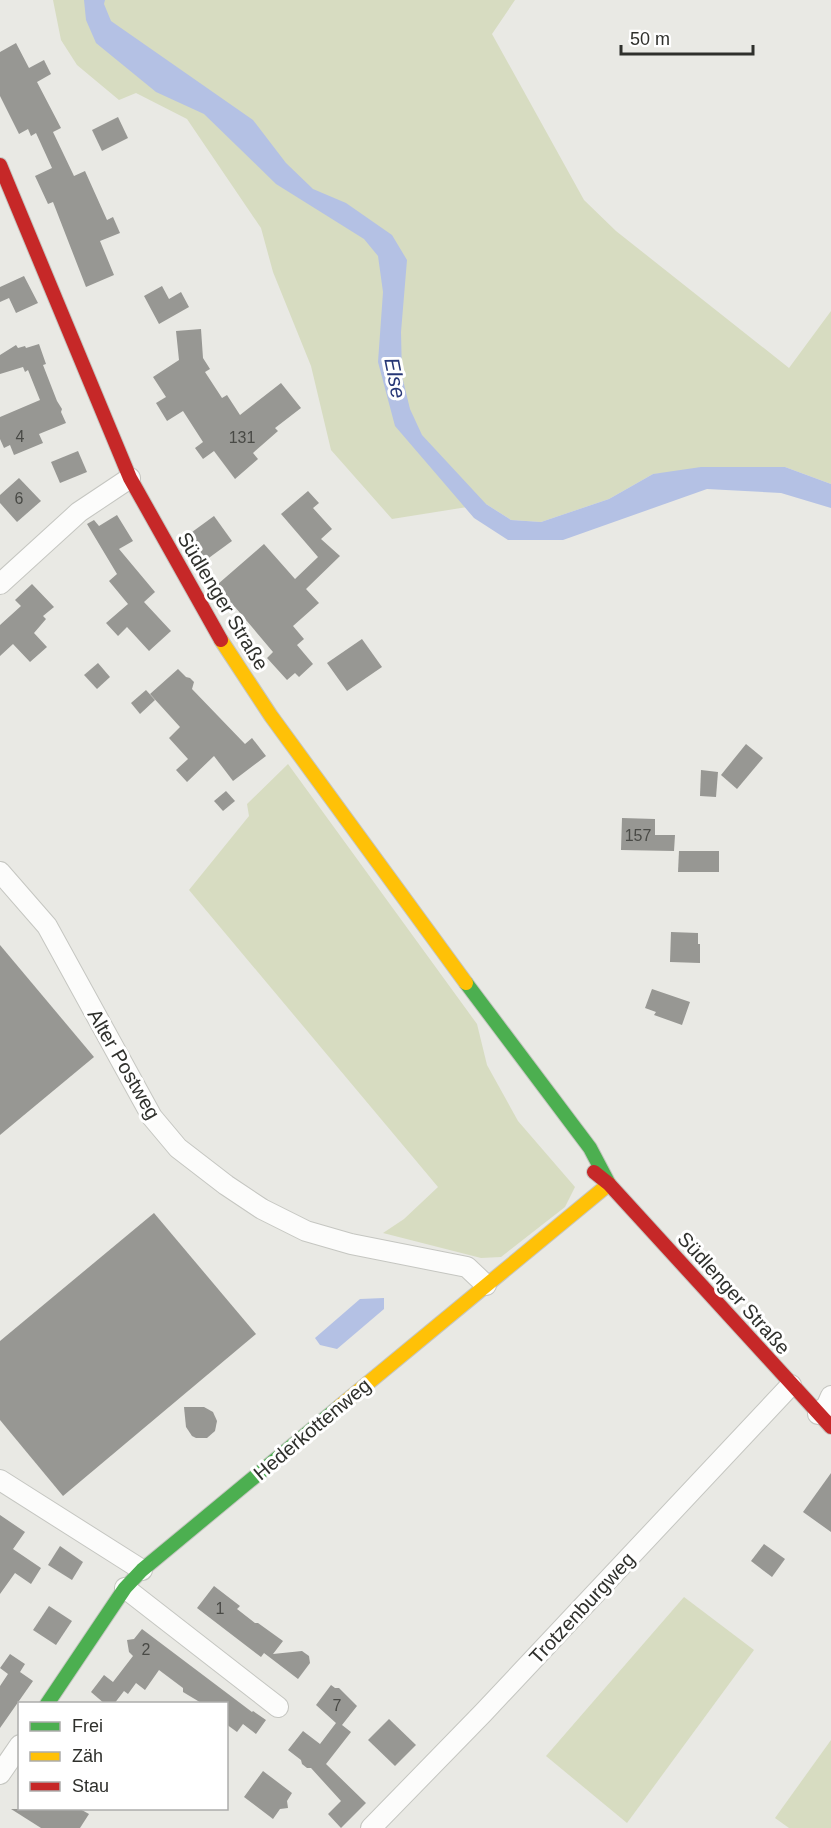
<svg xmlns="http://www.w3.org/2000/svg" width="831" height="1828" font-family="Arial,sans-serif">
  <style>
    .green { fill: #d7dcc1 }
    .water { fill: #b4c1e4 }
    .building { fill: #979793 }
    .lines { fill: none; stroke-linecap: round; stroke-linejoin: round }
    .street-casing { stroke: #c5c6c1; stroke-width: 22 }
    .fast-casing { stroke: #c5c6c1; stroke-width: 16 }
    .slow-casing { stroke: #c5c6c1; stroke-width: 16 }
    .jam-casing { stroke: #c5c6c1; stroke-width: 16 }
    .street { stroke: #fcfcfb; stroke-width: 20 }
    .fast { stroke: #4caf50; stroke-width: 14 }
    .slow { stroke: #ffc107; stroke-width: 14 }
    .jam { stroke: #c62828; stroke-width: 14 }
    .labels { text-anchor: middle; stroke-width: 6; stroke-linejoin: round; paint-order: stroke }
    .number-label { font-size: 16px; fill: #494a46 }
    .street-label { font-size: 20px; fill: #2f302c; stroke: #fff }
    .water-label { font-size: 21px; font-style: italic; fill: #273776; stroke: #fff }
  </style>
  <rect width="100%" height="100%" fill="#e9e9e4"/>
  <!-- green -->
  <g class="green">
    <polygon points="53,0 515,0 492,34 584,200 616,231 789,368 831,311 831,484 785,467 653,474 609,499 541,522 511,520 486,504 392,519 331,450 311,366 273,272 261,228 187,119 136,93 119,100 77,65 61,40"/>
    <polygon points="288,764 477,1024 487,1065 518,1121 575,1187 565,1207 501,1257 481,1258 383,1233 404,1219 438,1187 189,890 249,816 247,804"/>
    <polygon points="684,1597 754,1650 627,1823 546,1756"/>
    <polygon points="831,1740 831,1828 789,1828 775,1818"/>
  </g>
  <!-- water -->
  <g class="water">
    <polygon points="84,0 105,0 104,4 111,21 253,120 286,163 313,189 346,203 392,235 407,260 401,332 402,376 410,409 422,435 486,504 511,520 541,522 609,499 653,474 701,467 785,467 831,484 831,508 781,493 707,489 563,540 508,540 474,518 395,426 378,362 383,292 378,256 364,239 276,184 204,114 156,92 96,43 86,20"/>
    <polygon points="384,1298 384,1309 337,1349 320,1345 315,1338 360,1299"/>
  </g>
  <!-- building -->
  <g class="building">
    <polygon points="16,43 29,68 44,60 51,74 37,82 61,128 53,132 74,176 85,171 107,220 113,217 120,233 100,241 114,275 86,287 53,202 48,204 35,176 52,168 36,133 31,136 28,129 19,134 0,96 0,52"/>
    <polygon points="118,117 128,138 102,151 92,130"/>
    <polygon points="24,276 38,303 16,313 9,298 0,302 0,287"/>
    <polygon points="162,286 169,299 181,292 189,307 159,324 144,296"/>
    <polygon points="201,329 203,358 210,369 205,372 222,398 227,395 240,415 281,383 301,408 275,428 278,431 253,453 258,459 235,479 214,451 203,459 195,448 203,442 183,411 167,421 156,403 166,397 153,377 179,360 176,331"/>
    <polygon points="39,344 46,364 43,365 57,401 62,409 61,412 66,423 39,434 43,443 14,455 10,445 4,448 0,439 0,417 40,400 28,370 25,372 23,367 0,374 0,355 16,345 18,348 25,346 26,348"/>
    <polygon points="78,451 87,472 60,483 51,462"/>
    <polygon points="19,478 41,501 17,522 0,503 0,495"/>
    <polygon points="308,491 319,503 313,508 332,529 321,539 340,556 306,589 319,603 293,626 304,639 297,645 313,664 299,677 295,673 287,680 267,658 273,652 235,607 224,604 220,600 218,584 264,544 295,579 318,557 281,514"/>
    <polygon points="117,515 133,541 119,549 155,592 144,602 171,631 149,651 127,627 118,636 106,623 128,604 109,581 117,574 87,524 94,520 99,526"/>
    <polygon points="214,516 232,541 206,560 188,535"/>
    <polygon points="32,584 54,607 43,616 46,619 34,633 47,647 30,662 13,644 0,656 0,625 21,606 15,600"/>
    <polygon points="362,639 382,667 347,691 327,663"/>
    <polygon points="98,663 110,677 97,689 84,675"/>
    <polygon points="178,669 186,677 190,678 194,682 192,689 245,744 252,738 266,756 233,781 214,756 187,782 176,770 188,759 169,738 180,727 150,694"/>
    <polygon points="146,690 155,700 140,714 131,703"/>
    <polygon points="746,744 763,758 737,789 721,775"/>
    <polygon points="701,770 718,772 716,797 700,796"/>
    <polygon points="226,791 235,801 223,811 214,801"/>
    <polygon points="622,818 655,819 655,835 675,835 674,851 621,850"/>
    <polygon points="679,851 719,851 719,872 678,872"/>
    <polygon points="671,932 698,933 698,944 700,944 700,963 670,962"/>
    <polygon points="0,945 94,1057 0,1135"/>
    <polygon points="652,989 690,1002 682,1025 654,1015 656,1012 645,1008"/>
    <polygon points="154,1213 256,1334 63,1496 0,1420 0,1341"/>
    <polygon points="184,1407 204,1407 213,1412 217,1421 215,1431 207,1438 196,1438 192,1436 186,1427"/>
    <polygon points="831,1473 831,1532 803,1512"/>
    <polygon points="0,1515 25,1532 13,1549 41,1568 31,1584 15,1573 0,1594"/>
    <polygon points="764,1544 785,1559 772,1577 751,1561"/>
    <polygon points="60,1546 83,1562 72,1580 48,1565"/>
    <polygon points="214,1586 240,1606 237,1609 255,1623 258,1623 283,1641 273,1654 302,1651 309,1656 310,1663 298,1679 264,1653 261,1657 197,1608"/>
    <polygon points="49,1606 72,1621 56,1645 33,1630"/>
    <polygon points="142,1629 252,1712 253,1711 266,1720 256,1734 243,1724 237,1732 226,1724 226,1704 203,1704 183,1692 183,1688 159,1670 145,1690 136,1683 128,1694 124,1691 114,1704 105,1704 91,1692 104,1675 113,1682 133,1656 129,1652 127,1640 134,1639"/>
    <polygon points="10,1654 25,1664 20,1672 33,1681 0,1728 0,1686 8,1674 0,1668"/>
    <polygon points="331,1685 335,1688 339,1688 357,1706 342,1725 351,1732 326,1764 366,1803 341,1828 328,1814 341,1801 311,1768 307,1768 302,1764 301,1760 288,1750 303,1731 320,1744 336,1723 316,1705"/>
    <polygon points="389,1719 416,1745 395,1766 368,1740"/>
    <polygon points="263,1771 292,1793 287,1801 288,1808 280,1809 273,1819 244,1797"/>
    <polygon points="11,1809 80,1809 89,1814 80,1828 41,1828"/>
  </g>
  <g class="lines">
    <defs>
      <g id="street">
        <polyline points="0,584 79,512 130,478"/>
        <polyline points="0,872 47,926 152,1117 178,1148 226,1185 262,1209 306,1231 351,1244 467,1267 486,1285"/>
        <polyline points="818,1414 827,1405 831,1396"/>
        <polyline points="0,1480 142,1570"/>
        <polyline points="125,1588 278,1707"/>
        <polyline points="0,1774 20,1745"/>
        <polyline points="371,1828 483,1713 791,1385"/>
      </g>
      <g id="fast">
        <polyline points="466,983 590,1148 609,1184"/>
        <polyline points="47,1704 125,1588 142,1570 339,1407"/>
      </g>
      <g id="slow">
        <polyline points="221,640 271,716 466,983"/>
        <polyline points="339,1407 609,1184"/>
      </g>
      <g id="jam">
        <polyline points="0,165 130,478 221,640"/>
        <polyline points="594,1172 609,1184 831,1427"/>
      </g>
    </defs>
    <!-- street casing -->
    <use href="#street" class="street-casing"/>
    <!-- fast casing -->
    <use href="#fast" class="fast-casing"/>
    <!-- slow casing -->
    <use href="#slow" class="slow-casing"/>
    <!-- jam casing -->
    <use href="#jam" class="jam-casing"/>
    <!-- street -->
    <use href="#street" class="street"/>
    <!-- fast -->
    <use href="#fast" class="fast"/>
    <!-- slow -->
    <use href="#slow" class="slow"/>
    <!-- jam -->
    <use href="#jam" class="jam"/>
  </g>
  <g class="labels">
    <!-- number labels -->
    <g class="number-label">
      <text x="20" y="442">4</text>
      <text x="242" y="443">131</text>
      <text x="19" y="504">6</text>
      <text x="638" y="841">157</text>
      <text x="220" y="1614">1</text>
      <text x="146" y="1655">2</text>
      <text x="337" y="1711">7</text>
    </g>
    <!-- street labels -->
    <g class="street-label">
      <text transform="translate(223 601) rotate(59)" y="7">Südlenger Straße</text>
      <text transform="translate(124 1064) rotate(60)" y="7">Alter Postweg</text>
      <text transform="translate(734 1293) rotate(48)" y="7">Südlenger Straße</text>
      <text transform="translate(312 1429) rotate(-40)" y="7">Hederkottenweg</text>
      <text transform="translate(582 1608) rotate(-47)" y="7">Trotzenburgweg</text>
    </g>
    <!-- water labels -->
    <g class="water-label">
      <text transform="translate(395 378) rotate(79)" y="7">Else</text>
    </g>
  </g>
  <!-- legend -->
  <rect x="18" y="1702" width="210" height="108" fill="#ffffff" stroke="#acacab" stroke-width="1.5"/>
  <rect x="30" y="1722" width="30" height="9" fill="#4caf50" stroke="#acacab" stroke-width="1.5"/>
  <text x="72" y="1732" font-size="18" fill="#2f302c">Frei</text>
  <rect x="30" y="1752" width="30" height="9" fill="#ffc107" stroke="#acacab" stroke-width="1.5"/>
  <text x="72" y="1762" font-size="18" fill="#2f302c">Zäh</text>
  <rect x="30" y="1782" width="30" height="9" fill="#c62828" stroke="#acacab" stroke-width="1.5"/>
  <text x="72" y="1792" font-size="18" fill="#2f302c">Stau</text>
  <!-- scale -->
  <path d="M621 45v9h132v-9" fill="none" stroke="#2f302c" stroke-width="3"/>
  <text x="630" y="45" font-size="18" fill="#2f302c" stroke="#ffffff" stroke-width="4.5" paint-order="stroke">50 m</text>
</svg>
